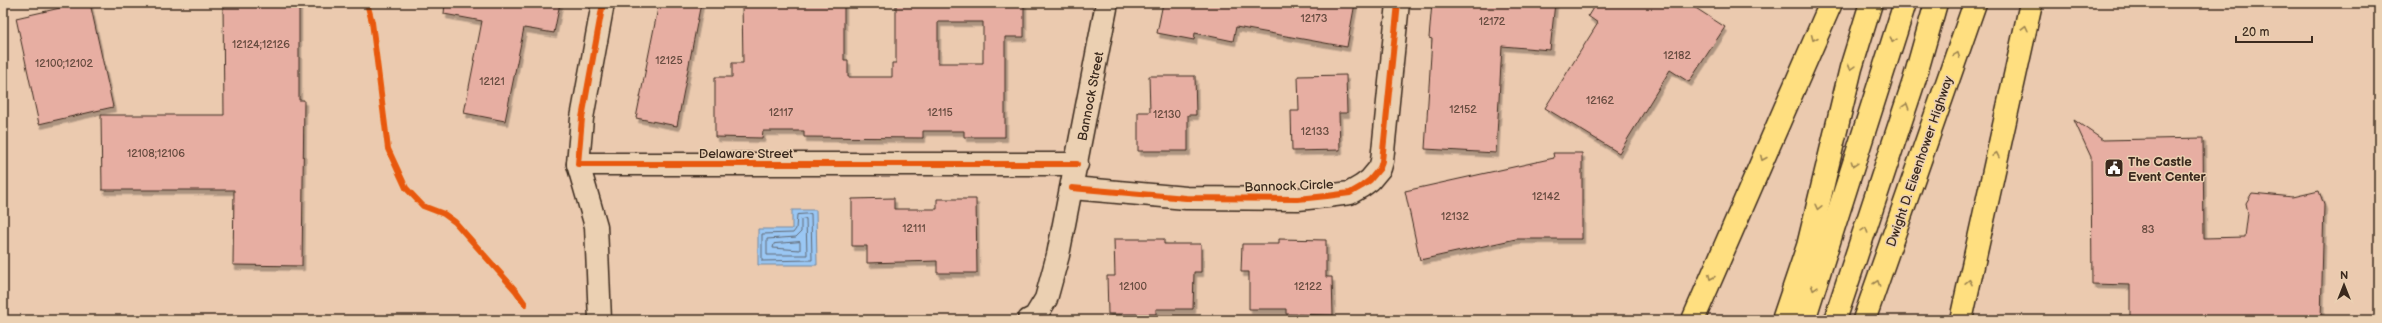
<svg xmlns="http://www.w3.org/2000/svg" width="2382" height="323" font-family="'Balsamiq Sans',sans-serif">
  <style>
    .water { fill: #9ac7f4; stroke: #74889e }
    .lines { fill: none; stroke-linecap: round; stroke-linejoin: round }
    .shore { stroke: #616974; stroke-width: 1 }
    .building { fill: #e7aea2; stroke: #3b2a1e; fill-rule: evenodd; filter: url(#shadow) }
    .street-casing { stroke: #3b2a1e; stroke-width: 25 }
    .highway-casing { stroke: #3b2a1e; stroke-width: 25 }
    .street { stroke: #ebd0b2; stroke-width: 22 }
    .highway { stroke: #ffdf80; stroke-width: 22 }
    .cycleway-casing { stroke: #ebd0b2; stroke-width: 8 }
    .cycleway { stroke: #e8590c; stroke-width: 6 }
    .oneway { stroke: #9d844f }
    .labels { text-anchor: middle; stroke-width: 3; stroke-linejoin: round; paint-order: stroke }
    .number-label { font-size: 11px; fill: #664b3f }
    .street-label { font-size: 13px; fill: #3b2a1e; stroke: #ebd0b2 }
    .poi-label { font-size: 13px; font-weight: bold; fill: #3b2a1e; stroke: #ebd0b2; text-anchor: start }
  </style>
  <defs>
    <filter id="shadow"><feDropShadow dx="2.5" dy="4.5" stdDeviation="0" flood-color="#0004"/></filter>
  </defs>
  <rect width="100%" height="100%" fill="#ebcaaf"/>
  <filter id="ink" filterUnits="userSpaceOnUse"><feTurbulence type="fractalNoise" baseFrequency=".025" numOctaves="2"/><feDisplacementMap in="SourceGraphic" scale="8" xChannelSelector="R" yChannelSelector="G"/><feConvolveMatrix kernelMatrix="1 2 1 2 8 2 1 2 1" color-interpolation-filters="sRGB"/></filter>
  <g filter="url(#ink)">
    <!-- water -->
    <polygon class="water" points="792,210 816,210 817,265 758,265 758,229 792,229"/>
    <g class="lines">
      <!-- shore -->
      <g class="shore">
        <polygon points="811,214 812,260 762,261 762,234 793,233 796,229 797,215"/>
        <polygon points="806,219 807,255 767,255 767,239 796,237 801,232 801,220"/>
        <polygon points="800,242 800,250 773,248 774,244"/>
      </g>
    </g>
    <!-- building -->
    <g class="building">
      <polygon points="82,3 90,3 113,107 39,124 16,18"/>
      <polygon points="223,3 299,3 299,100 304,100 302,266 233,265 234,190 102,190 101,115 224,115"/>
      <polygon points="445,3 560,3 554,33 524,28 505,121 464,113 482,21 444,14"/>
      <polygon points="659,3 701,3 677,126 636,118"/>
      <path d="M742,3h102v57h4v17h44v-14h4v-60h128v34h-19v100h-41v-6h-41v7l-119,-1v-6h-41l-1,7 -47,-1v-60h17v-14h11zM938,22h45v41h-45z"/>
      <polygon points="1163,3 1355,3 1347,47 1236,27 1233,41 1195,33 1194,40 1157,33"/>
      <polygon points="1432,3 1555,3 1550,50 1502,46 1496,153 1425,149 1432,39 1429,38"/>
      <polygon points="1596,3 1688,3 1725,27 1689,82 1670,70 1619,153 1545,108 1598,23 1588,16"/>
      <polygon points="1346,75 1347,113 1339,113 1340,150 1292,151 1291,111 1299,111 1298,76"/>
      <polygon points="1149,76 1195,76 1196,115 1188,115 1188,151 1138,151 1138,112 1150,112"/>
      <polygon points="2074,120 2103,140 2203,138 2204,238 2245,237 2248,213 2246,203 2252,193 2293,197 2319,191 2324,205 2321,320 2130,320 2130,285 2092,284 2091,157"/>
      <polygon points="1553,153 1582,153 1582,239 1516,239 1420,260 1405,191 1554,158"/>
      <polygon points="894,198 894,209 937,209 937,199 976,199 977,273 937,273 937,261 867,263 867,246 852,246 852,199"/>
      <polygon points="1114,239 1164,239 1164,244 1201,244 1201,272 1194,272 1193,309 1156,309 1156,314 1108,314 1107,276 1115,276"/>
      <polygon points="1279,239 1326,240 1326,277 1332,277 1333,315 1286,314 1286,309 1249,309 1249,272 1241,272 1242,244 1279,244"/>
    </g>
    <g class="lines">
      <defs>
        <g id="street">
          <polyline points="603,3 582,118 578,164 1077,164"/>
          <polyline points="578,164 596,226 600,320"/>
          <polyline points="1072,188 1186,198 1298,199 1327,196 1350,193 1362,186 1370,180 1380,168 1382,161 1398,3"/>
          <polyline points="1029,320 1035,317 1046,299 1058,255 1107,3"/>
        </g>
        <g id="highway">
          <polyline points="1693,320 1831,3"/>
          <polyline points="1783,320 1808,246 1851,68 1871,3"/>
          <polyline points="1804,320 1905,3"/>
          <polyline points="1835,320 1914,81 1936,3"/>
          <polyline points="1864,320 1975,3"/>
          <polyline points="1961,320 2031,3"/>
        </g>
      </defs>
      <!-- street casing -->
      <use href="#street" class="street-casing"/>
      <!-- highway casing -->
      <use href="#highway" class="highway-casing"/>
      <!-- street -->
      <use href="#street" class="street"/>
      <!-- highway -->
      <use href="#highway" class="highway"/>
      <defs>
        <g id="cycleway">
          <polyline points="367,3 372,22 388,149 406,188 423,206 444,214 455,222 516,291 525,304"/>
          <polyline points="603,3 582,118 578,164 1077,164"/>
          <polyline points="1072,188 1186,198 1298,199 1327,196 1350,193 1362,186 1370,180 1380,168 1382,161 1398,3"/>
        </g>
      </defs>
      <!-- cycleway casing -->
      <use href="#cycleway" class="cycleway-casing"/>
      <!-- cycleway -->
      <use href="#cycleway" class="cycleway"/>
    </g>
    <!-- one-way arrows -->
    <defs><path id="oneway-chevron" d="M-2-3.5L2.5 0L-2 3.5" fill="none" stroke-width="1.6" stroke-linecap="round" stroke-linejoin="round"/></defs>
    <g class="oneway">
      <use href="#oneway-chevron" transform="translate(2025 28) rotate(-77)"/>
      <use href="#oneway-chevron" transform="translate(1814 38) rotate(113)"/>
      <use href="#oneway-chevron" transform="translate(1893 40) rotate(108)"/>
      <use href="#oneway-chevron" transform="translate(1957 55) rotate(-70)"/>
      <use href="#oneway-chevron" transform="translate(1851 67) rotate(106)"/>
      <use href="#oneway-chevron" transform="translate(1906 106) rotate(-72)"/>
      <use href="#oneway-chevron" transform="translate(1996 155) rotate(-78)"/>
      <use href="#oneway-chevron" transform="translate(1763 158) rotate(113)"/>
      <use href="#oneway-chevron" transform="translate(1854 164) rotate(108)"/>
      <use href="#oneway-chevron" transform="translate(1818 207) rotate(103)"/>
      <use href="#oneway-chevron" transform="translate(1865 230) rotate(-72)"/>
      <use href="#oneway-chevron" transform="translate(1711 277) rotate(113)"/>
      <use href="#oneway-chevron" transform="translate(1969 282) rotate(-78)"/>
      <use href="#oneway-chevron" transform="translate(1877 283) rotate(-71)"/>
      <use href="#oneway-chevron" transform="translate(1814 288) rotate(108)"/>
    </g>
  </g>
  <!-- icons -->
  <defs>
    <symbol id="civic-square" viewBox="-11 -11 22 22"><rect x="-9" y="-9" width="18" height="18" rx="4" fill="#3b2a1e" stroke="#ebd0b2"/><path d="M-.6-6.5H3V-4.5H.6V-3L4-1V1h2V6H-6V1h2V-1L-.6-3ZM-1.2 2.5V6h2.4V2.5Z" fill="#fff"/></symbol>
  </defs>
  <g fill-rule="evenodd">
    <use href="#civic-square" x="2103" y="157" width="22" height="22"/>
  </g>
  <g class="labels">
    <!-- number labels -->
    <g class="number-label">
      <text x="1314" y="22">12173</text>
      <text x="1492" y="25">12172</text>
      <text x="261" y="48">12124;12126</text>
      <text x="1677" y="59">12182</text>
      <text x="669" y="64">12125</text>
      <text x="64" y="67">12100;12102</text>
      <text x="492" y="85">12121</text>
      <text x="1600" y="104">12162</text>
      <text x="1463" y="113">12152</text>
      <text x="781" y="116">12117</text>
      <text x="940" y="116">12115</text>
      <text x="1167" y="118">12130</text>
      <text x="1315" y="135">12133</text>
      <text x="156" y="157">12108;12106</text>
      <text x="1546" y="200">12142</text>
      <text x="1455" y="220">12132</text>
      <text x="914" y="232">12111</text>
      <text x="2148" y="233">83</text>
      <text x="1133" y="290">12100</text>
      <text x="1308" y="290">12122</text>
    </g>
    <!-- street labels -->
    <g class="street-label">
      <text transform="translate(1090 96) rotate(-79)" y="5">Bannock Street</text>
      <text x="746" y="158">Delaware Street</text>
      <text transform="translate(1919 161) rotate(-71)" y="5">Dwight D. Eisenhower Highway</text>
      <text transform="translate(1289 185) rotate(-2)" y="5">Bannock Circle</text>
    </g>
    <!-- poi labels -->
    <g class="poi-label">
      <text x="2128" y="166">The Castle<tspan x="2128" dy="15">Event Center</tspan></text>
    </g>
  </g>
  <!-- margin -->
  <rect width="2382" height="323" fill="none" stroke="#ebd0b2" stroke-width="16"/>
  <rect x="8" y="8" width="2366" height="307" fill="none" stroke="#3b2a1e" stroke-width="1.5" filter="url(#ink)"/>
  <!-- north arrow -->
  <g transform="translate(2344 285)" stroke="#ebd0b2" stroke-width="3" paint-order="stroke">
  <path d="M0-3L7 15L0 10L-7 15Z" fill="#3b2a1e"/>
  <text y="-6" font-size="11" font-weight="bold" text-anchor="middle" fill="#3b2a1e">N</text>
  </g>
  <!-- scale -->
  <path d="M2236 36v6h76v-6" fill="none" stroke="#3b2a1e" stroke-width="2"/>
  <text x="2242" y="36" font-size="12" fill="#3b2a1e" stroke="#ebd0b2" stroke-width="3" paint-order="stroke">20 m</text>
</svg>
